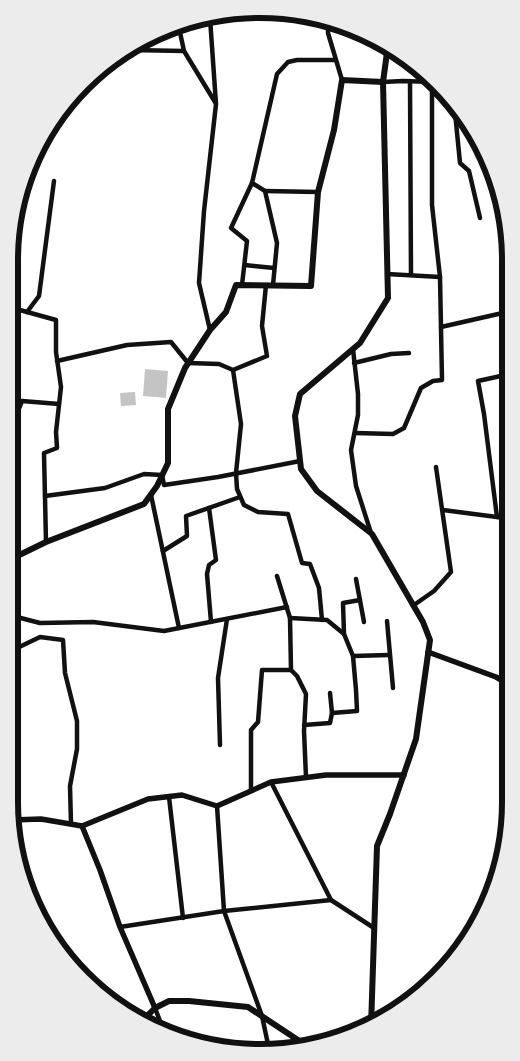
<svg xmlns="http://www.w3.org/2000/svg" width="520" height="1061" font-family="'Fira Sans Condensed',sans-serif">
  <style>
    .building { fill: #c4c4c4 }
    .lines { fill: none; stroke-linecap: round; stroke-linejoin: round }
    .minor { stroke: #111; stroke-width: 4.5 }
    .tertiary { stroke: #111; stroke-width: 5.5 }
    .secondary { stroke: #111; stroke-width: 6 }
    .rim { fill: none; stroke: #111; stroke-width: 6 }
  </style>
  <rect width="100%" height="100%" fill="#fff"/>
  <!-- building -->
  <g class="building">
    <polygon points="145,369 168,371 166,398 143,396"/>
    <polygon points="135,392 136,405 121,406 120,393"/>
  </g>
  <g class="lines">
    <!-- minor -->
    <g class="minor">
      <polyline points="178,23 184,51 215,102"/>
      <polyline points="328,23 328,33 342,80"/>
      <polyline points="130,50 184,51"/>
      <polyline points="410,81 411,275"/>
      <polyline points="383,82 403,81 433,82"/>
      <polyline points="454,102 460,163 469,171 480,218"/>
      <polyline points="265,191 318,192"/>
      <polyline points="245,265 274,268"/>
      <polyline points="387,274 440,277"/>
      <polyline points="242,285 247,241 231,228 252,183"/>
      <polyline points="273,285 277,243 265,191 252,183 277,74 288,62 297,60 335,60"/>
      <polyline points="509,296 505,298 509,323"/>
      <polyline points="9,307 56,320 56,352 61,387 56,432 57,448 44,453 46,542"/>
      <polyline points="27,312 39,296 54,181"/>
      <polyline points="441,327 507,312"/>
      <polyline points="210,330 199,283 204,211 216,104 210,18"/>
      <polyline points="353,349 358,394 358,415 351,450 356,486 371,533"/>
      <polyline points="57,361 127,345 171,342 188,363 219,364 233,370 241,424 236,473 237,489 244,505 258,512 288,514 302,563 310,564 319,588 322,620"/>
      <polyline points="354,363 391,354 409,353"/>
      <polyline points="233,370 267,356 262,326 266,285"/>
      <polyline points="510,374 478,381 484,414 497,517 510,519"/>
      <polyline points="355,433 393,434 404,428 421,388 433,381 442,380 440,277 432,205 432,82"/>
      <polyline points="9,434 22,401 59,404"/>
      <polyline points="151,495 179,628"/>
      <polyline points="45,496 105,488 144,474 162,475 164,485 218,477 300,461"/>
      <polyline points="209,508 216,560 209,565 207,574 211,622"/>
      <polyline points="443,510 497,517"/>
      <polyline points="163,551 187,536 186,516 240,497"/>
      <polyline points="277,576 290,618 291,670 297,676 306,694 304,731 306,777"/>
      <polyline points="356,579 364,622"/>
      <polyline points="414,605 434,591 451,572 436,467"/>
      <polyline points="9,615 40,623 93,622 164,631 287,607"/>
      <polyline points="290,618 327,620 344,634 353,656 356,690 357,711 332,713"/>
      <polyline points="387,621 393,688"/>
      <polyline points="344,634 343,603 360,600"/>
      <polyline points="353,656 389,655"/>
      <polyline points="9,686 11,685 13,650 40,637 63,640 65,673 77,721 77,749 70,786 71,824"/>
      <polyline points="304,725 330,723 332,713 330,693"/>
      <polyline points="220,745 218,678 227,619"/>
      <polyline points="271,782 331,900"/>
      <polyline points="251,790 251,730 258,722 262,670 291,670"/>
      <polyline points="169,797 183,918"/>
      <polyline points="217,806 224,911 262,1016 269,1049"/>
      <polyline points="120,927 224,911 331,900 374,928"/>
      <polyline points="155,1008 163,1029"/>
    </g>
    <!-- tertiary -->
    <g class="tertiary">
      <polyline points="9,536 10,559"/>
      <polyline points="428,652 496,677 510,685"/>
      <polyline points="12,820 41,819 82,826 148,799 182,795 217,806 271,782 326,775 404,775"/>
      <polyline points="82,826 100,870 120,927 155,1008"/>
    </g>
    <!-- secondary -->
    <g class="secondary">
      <polyline points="9,560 46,542 144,504 157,486 168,463 168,409 185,368 210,330 226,312 236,285 311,286 318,192 334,130 342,80 383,82"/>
      <polyline points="142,1021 155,1008 169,1001 189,1001 248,1007 307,1046"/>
      <polyline points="371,1027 377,846 390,814 416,739 430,640 423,622 372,534 317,491 301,469 295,416 300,394 360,343 388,298 383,82 388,45"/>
    </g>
  </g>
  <!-- crop -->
  <path d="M0 0H520V1061H0ZM260 18H260A242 242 0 0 1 502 260V802A242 242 0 0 1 260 1044H260A242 242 0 0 1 18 802V260A242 242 0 0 1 260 18Z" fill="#ececec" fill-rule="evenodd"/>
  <path class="rim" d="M260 18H260A242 242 0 0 1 502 260V802A242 242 0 0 1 260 1044H260A242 242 0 0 1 18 802V260A242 242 0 0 1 260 18Z"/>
</svg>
